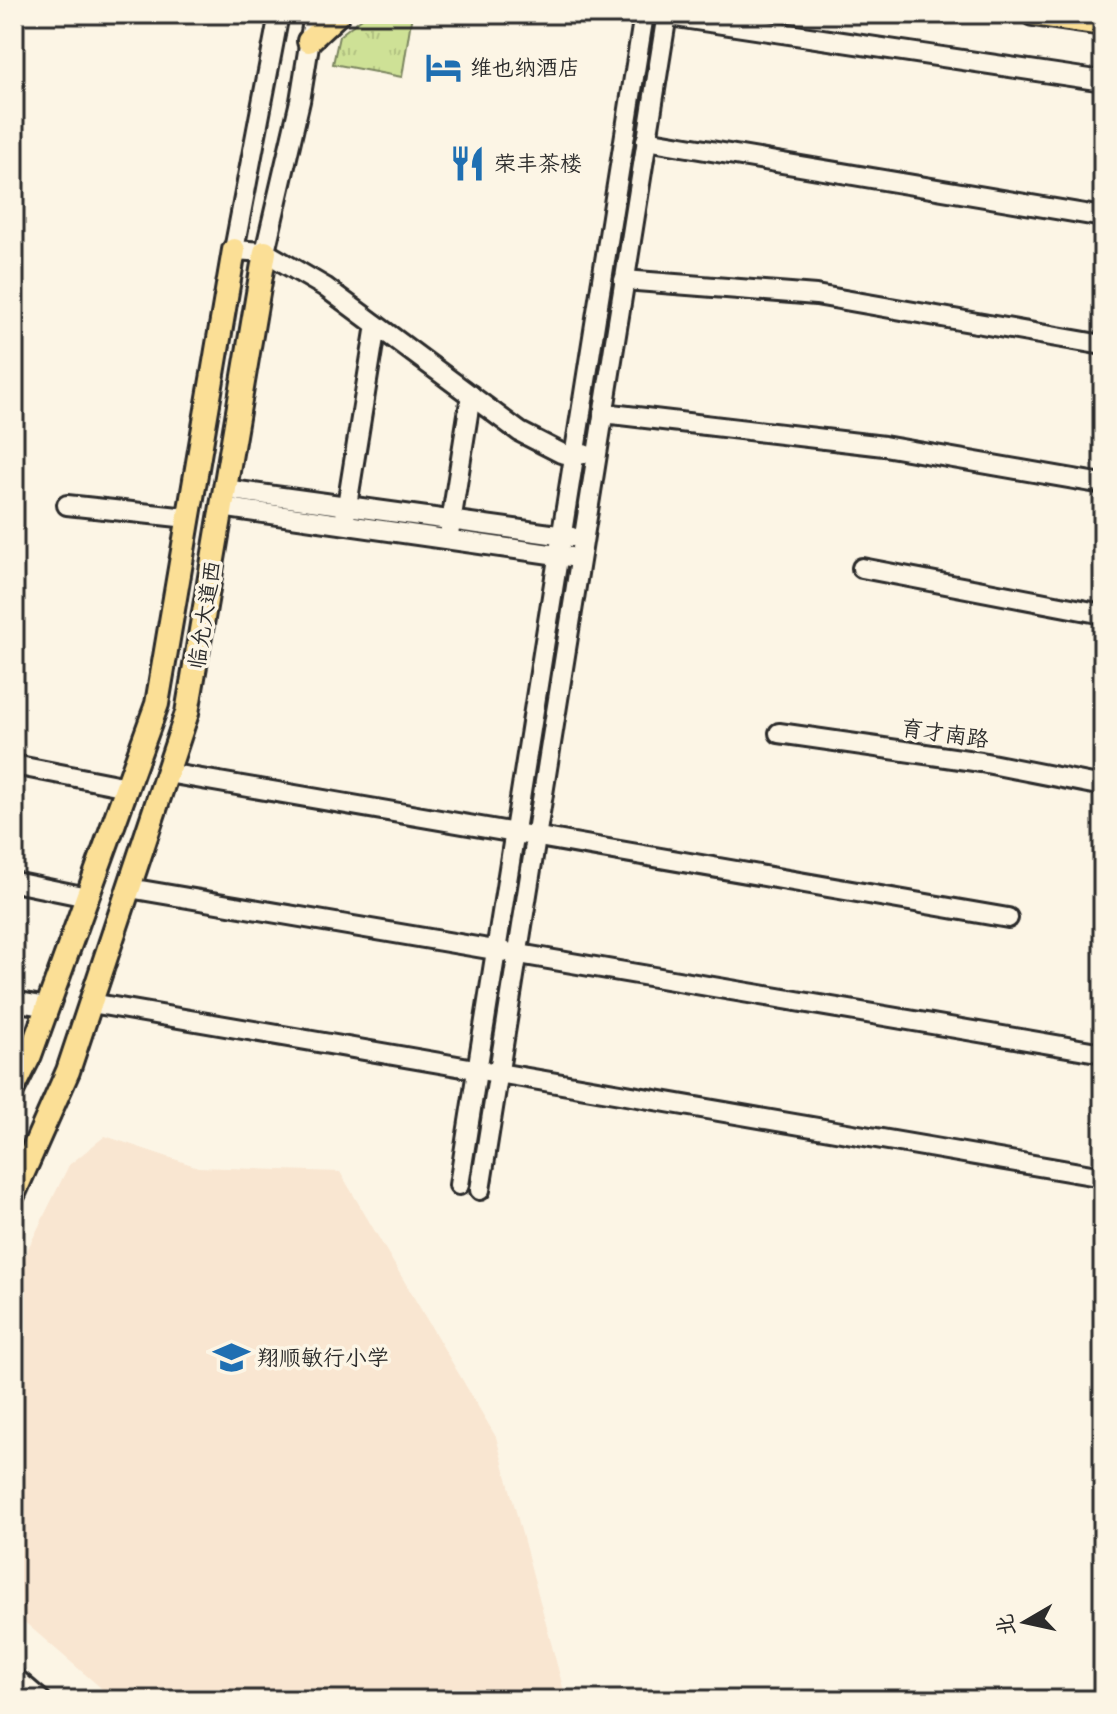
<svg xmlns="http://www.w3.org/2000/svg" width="1117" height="1714" font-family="'Comic Neue','LXGW WenKai TC',sans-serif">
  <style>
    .built { fill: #f9e6d1 }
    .park { fill: url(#park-tufts); stroke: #7c8660; stroke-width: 2 }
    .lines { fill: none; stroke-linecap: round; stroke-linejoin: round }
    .minor-casing { stroke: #2b2b2b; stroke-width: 24 }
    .major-casing { stroke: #2b2b2b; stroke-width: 28 }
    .minor { stroke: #fcf5e5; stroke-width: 18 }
    .major { stroke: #fbdf96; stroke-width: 22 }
    .labels { text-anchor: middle; stroke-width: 7; stroke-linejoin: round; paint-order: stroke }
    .poi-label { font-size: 22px; fill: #2b2b2b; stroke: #fcf5e5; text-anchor: start }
    .street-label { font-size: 22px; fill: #2b2b2b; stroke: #fcf5e5 }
  </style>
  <defs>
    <pattern id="park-tufts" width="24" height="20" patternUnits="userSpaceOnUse" patternTransform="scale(2)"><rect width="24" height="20" fill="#cee196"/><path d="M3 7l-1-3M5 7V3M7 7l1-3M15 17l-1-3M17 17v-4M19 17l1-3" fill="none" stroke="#b1c181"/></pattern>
  </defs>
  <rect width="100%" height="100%" fill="#fcf5e5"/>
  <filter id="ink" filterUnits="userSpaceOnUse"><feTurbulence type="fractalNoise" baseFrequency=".0125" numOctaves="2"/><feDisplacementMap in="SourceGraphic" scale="16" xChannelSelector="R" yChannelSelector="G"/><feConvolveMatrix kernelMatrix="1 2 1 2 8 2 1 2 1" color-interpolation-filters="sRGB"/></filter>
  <g filter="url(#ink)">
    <!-- built -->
    <polygon class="built" points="105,1136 198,1167 340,1172 496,1437 564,1691 558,1700 115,1700 14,1613 14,1277 69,1165"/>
    <!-- park -->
    <polygon class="park" points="367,14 412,14 402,77 333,64 339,36"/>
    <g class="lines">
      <defs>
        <g id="minor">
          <polyline points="656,14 1103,81"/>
          <polyline points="646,140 1103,217"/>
          <polyline points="234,250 265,252 325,287 520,432 561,453 574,456 584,454"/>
          <polyline points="234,250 279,14"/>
          <polyline points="265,252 300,101 314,14"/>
          <polyline points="624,280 816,295 1103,345"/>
          <polyline points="603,413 884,446 1103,484"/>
          <polyline points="224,489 572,537"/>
          <polyline points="67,505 188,518"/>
          <polyline points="221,507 571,557"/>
          <polyline points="345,518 376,325"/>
          <polyline points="450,529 471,395"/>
          <polyline points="862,568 1103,614"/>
          <polyline points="779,733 981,762 1103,786"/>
          <polyline points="14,765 127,787"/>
          <polyline points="167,773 1008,918"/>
          <polyline points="14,882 87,897"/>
          <polyline points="129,888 1103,1053"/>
          <polyline points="14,1001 47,1007"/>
          <polyline points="91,1003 1103,1177"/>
          <polyline points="459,1185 644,14"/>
          <polyline points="480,1190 667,14"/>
          <polyline points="14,1677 41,1700"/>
        </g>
        <g id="major">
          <polyline points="1033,14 1103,24"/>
          <polyline points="309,41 338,14"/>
          <polyline points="14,1087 30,1055 157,704 234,250"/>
          <polyline points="14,1193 68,1071 187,713 265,252"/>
        </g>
      </defs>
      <!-- minor casing -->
      <use href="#minor" class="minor-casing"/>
      <!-- major casing -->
      <use href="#major" class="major-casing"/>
      <!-- minor -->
      <use href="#minor" class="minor"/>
      <!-- major -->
      <use href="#major" class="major"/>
    </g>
  </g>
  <!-- icons -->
  <defs>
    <symbol id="hotel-bare" viewBox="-9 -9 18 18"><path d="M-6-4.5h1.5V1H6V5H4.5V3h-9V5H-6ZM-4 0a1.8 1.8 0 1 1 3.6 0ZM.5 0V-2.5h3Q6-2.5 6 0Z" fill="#1f6fb2" stroke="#fcf5e5" stroke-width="2.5" paint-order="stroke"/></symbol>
    <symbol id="restaurant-bare" viewBox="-9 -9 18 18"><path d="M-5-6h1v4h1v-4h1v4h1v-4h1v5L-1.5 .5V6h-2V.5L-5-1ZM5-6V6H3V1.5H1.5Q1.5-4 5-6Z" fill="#1f6fb2" stroke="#fcf5e5" stroke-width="2.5" paint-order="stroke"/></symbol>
    <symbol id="school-bare" viewBox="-9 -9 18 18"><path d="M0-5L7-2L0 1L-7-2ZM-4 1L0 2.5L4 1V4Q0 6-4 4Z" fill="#1f6fb2" stroke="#fcf5e5" stroke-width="2.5" paint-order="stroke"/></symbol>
  </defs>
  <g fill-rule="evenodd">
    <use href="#hotel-bare" x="418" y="42" width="51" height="51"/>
    <use href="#restaurant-bare" x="442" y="138" width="51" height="51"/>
    <use href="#school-bare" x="206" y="1332" width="51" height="51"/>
  </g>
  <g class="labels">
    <!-- poi labels -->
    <g class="poi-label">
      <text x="470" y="75">维也纳酒店</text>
      <text x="494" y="171">荣丰茶楼</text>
      <text x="257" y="1365">翔顺敏行小学</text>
    </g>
    <!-- street labels -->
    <g class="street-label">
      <text transform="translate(204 615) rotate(-81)" y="8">临允大道西</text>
      <text transform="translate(945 733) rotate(8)" y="8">育才南路</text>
    </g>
  </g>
  <!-- margin -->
  <rect width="1117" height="1714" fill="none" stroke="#fcf5e5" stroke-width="48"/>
  <rect x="24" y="24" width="1069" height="1666" fill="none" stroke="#2b2b2b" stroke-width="3" filter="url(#ink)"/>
  <!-- north arrow -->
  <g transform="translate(1025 1622) rotate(261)" stroke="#fcf5e5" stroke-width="6" paint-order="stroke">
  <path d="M0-6L14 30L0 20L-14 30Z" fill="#2b2b2b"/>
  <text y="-12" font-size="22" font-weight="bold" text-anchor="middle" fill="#2b2b2b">北</text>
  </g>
</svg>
